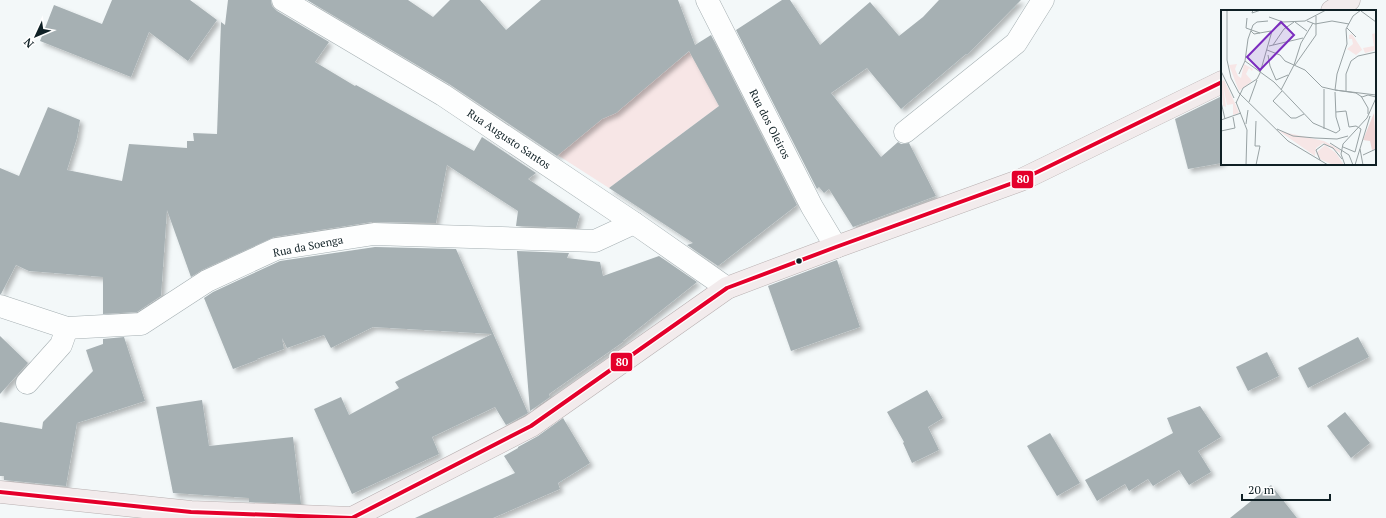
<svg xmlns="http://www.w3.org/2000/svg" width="1386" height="518" font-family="'PT Serif',serif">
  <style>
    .green { fill: #f7e6e6 }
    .building { fill: #a6b0b3; filter: url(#shadow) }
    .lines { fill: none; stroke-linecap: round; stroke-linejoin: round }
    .minor-casing { stroke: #a5afb2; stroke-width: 23 }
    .major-casing { stroke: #b8b0b1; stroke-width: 23 }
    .minor { stroke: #fdfefe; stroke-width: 22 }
    .major { stroke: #f2ebec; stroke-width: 22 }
    .bus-1-casing { stroke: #fff; stroke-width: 7 }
    .bus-1 { stroke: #e4002b; stroke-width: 4 }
    .bus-dot { fill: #0f2025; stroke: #fff; stroke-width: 1.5 }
    .labels { text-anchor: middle; stroke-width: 4; stroke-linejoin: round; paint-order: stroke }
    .street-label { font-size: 11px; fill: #0f2025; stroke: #fff }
    .inset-road { fill: none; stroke: #98a2a4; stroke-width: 1 }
    .view { fill: #7b2cbf; fill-opacity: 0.15; stroke: #7b2cbf; stroke-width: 2 }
    .inset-edge { fill: none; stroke: #0f2025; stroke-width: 2 }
    .line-badge { stroke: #fff; stroke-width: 1.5 }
    .badge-label { font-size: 11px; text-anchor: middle; font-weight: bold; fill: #fff }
  </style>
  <defs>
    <filter id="shadow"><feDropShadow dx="3.5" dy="3.5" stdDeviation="2" flood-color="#0004"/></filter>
  </defs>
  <rect width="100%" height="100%" fill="#f3f8f9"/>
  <!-- green -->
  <polygon class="green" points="690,51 719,106 609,188 556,154"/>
  <!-- building -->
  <g class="building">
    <polygon points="112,0 190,0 217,20 188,61 149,32 131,77 40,41 54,5 102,24"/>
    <polygon points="228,0 271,0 272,6 277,11 329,42 315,62 355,86 356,85 474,151 482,137 536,173 528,179 580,214 576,228 516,226 518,211 447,165 436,223 372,222 274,237 202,270 191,277 167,210 161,296 137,312 103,314 103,277 29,271 16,265 1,294 0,294 0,168 19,176 48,107 80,120 77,138 67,170 122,181 129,144 187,148 187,141 194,141 193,133 217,134 221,22 225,25"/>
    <polygon points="307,0 408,0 433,17 450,0 480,0 506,30 541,0 678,0 695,45 711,35 797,205 718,266 687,245 693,243 609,188 719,106 689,51 616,113 602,119 557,156 449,84"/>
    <polygon points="782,0 790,0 820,45 870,2 899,36 923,17 939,0 1021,0 967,55 966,54 901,109 867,68 831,93 881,157 898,142 901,144 909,143 936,196 853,227 829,189 824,193 819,187 817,189 736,30"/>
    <polygon points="1222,96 1222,163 1188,169 1175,119"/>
    <polygon points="375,247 456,249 528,413 506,425 495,407 432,437 439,454 352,494 314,409 341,397 349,415 399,388 395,382 492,334 373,327 331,348 324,335 287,348 282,338 284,349 257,359 257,360 233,369 204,298 213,292 280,261"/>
    <polygon points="517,251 569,253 567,258 600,262 603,276 659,256 697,282 623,341 623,342 549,394 550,397 530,411"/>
    <polygon points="837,260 860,327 791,351 768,286"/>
    <polygon points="0,336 28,363 0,394"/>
    <polygon points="124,337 145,401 77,423 66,486 4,480 4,476 0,476 0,422 42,429 43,422 93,371 86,350 103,344 103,339"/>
    <polygon points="1358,337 1369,357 1308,388 1298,368"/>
    <polygon points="1267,352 1279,376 1248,391 1236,367"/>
    <polygon points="927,390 943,418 928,427 939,450 912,463 903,443 904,442 887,412"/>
    <polygon points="202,400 209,446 293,437 301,504 249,502 249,498 173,493 156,407"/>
    <polygon points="1200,406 1221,437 1198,451 1211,472 1189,485 1179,470 1153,486 1148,479 1129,491 1125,484 1097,501 1085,480 1173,433 1167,418"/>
    <polygon points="1345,412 1370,443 1351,458 1327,426"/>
    <polygon points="563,418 590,463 558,483 560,489 493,518 415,518 515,473 504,456 518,448 518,447 538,436"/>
    <polygon points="1050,433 1080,483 1057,496 1027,446"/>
    <polygon points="1271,485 1297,518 1230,518"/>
  </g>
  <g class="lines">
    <defs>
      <g id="minor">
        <polyline points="283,0 443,95 634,223 727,288"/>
        <polyline points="707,0 812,207 836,247"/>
        <polyline points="905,132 1016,43 1043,0"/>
        <polyline points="0,306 67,328 141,324 207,281 276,249 374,234 595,241 634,223"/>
        <polyline points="27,383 61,345 67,328"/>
      </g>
      <g id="major">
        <polyline points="1332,11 1349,0"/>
        <polyline points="0,492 191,512 352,518 531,426 727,288 836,247 1021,180 1222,82"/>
      </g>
    </defs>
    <!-- minor casing -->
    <use href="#minor" class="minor-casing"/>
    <!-- major casing -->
    <use href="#major" class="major-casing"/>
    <!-- minor -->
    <use href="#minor" class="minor"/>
    <!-- major -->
    <use href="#major" class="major"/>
    <defs>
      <polyline id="bus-1" points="0,492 191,512 352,518 531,426 727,288 836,247 1021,180 1222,82"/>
    </defs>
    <!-- bus-1 casing -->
    <use href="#bus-1" class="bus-1-casing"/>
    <!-- bus-1 -->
    <use href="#bus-1" class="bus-1"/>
  </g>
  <!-- markers -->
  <circle class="bus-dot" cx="799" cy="261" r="3.5"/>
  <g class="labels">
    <!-- street labels -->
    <g class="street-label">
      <text transform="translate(770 124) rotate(63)" y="4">Rua dos Oleiros</text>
      <text transform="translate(509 139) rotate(34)" y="4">Rua Augusto Santos</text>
      <text transform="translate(308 246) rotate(-11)" y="4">Rua da Soenga</text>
    </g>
  </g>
  <!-- overview -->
  <g transform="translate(1221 10)">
    <rect width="155" height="155" fill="#f3f8f9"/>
    <path d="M155,23v17l-11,3 -2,-5 11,-2 -2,-12zM131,24l11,17 -1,-1 -6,5 -9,-6 6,-5 -1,-5h-3v-4zM16,54l-2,5 3,7 3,2 3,-14 9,5 -1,2 -3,-3 -3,6 6,7 -13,10 -10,-26zM3,70l10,21 5,12 -6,2v-11l-6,1 -4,-20 3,22 -3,-1 -2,-24zM58,121l45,10 16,9v3l-17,-10 -7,5 -1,8zM104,135l11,8 8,12h-11l-13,-6 -4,-6z" fill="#f7e6e6"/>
    <path d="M153,103l2,36 -4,1 -2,-9 -7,-1z" fill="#efd6d6"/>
    <path class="inset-road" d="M6,0v50l4,18 8,15 49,48 40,24M32,0l-1,3 9,-3M140,1l15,11M48,7l14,5M26,8l-1,10 14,5M86,11l8,3 17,-3 17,3M74,12l12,9M126,18l9,9M30,21l3,3 17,-3M52,35l11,-16 10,-7M48,36l34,-8M46,40l13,5 5,6 20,9 17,17 13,3 2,-16 10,-30 -1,-15 7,-13 8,-6M47,45l2,11 6,14M24,51l29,21 39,41 23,10 4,-3 -4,-13 -1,-25M73,55l7,-22 12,-20M74,55l21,-30v-19M0,61l13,27M18,64l6,-13 3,-22 5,-14 4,-3 11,-1M55,70l12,-5M60,80l13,-25M61,81l-9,10 18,17h5l8,-4M125,82v-18l5,-13 7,-5 18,-4M155,85l-41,-5 21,3 6,4 6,-2 8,2M140,86l7,12v6M0,92l4,17M15,92l11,28 -1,35M28,92l8,-22M15,93l7,-15 14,-9 3,-6 12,-42 11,-9 22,-1 21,-11M115,102l10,-1 3,16 7,-1 5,3 -6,23 -12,-5M0,110l20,-7M25,114l2,-14M56,119l16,7 22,2 22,1 11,-3M103,119v-40M0,121l14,-3 -2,-11M109,133l19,12 4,10M139,139l3,16M142,145l13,-6M99,150l-4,-10 8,-6 9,4 9,11M35,155l4,-19h-5l1,-25M124,155l-4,-11 2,-10 24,-26 9,-20M134,155l15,-49"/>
    <path class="view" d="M60,12l13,13 -34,35 -13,-13z"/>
    <rect width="155" height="155" class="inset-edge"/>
  </g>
  <g class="line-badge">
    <rect x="1011" y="170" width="23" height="19" rx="4" fill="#e4002b"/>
    <rect x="610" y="352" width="23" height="20" rx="4" fill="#e4002b"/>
  </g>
  <g class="badge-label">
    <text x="1023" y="183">80</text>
    <text x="622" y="366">80</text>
  </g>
  <!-- north arrow -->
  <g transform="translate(36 36) rotate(226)" stroke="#ffffff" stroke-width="3" paint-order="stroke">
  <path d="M0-3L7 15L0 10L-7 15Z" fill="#0f2025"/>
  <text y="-6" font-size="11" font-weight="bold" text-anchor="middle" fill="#0f2025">N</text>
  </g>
  <!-- scale -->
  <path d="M1242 494v6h88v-6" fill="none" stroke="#0f2025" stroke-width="2"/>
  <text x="1248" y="494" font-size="12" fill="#0f2025" stroke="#ffffff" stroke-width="3" paint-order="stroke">20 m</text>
</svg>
